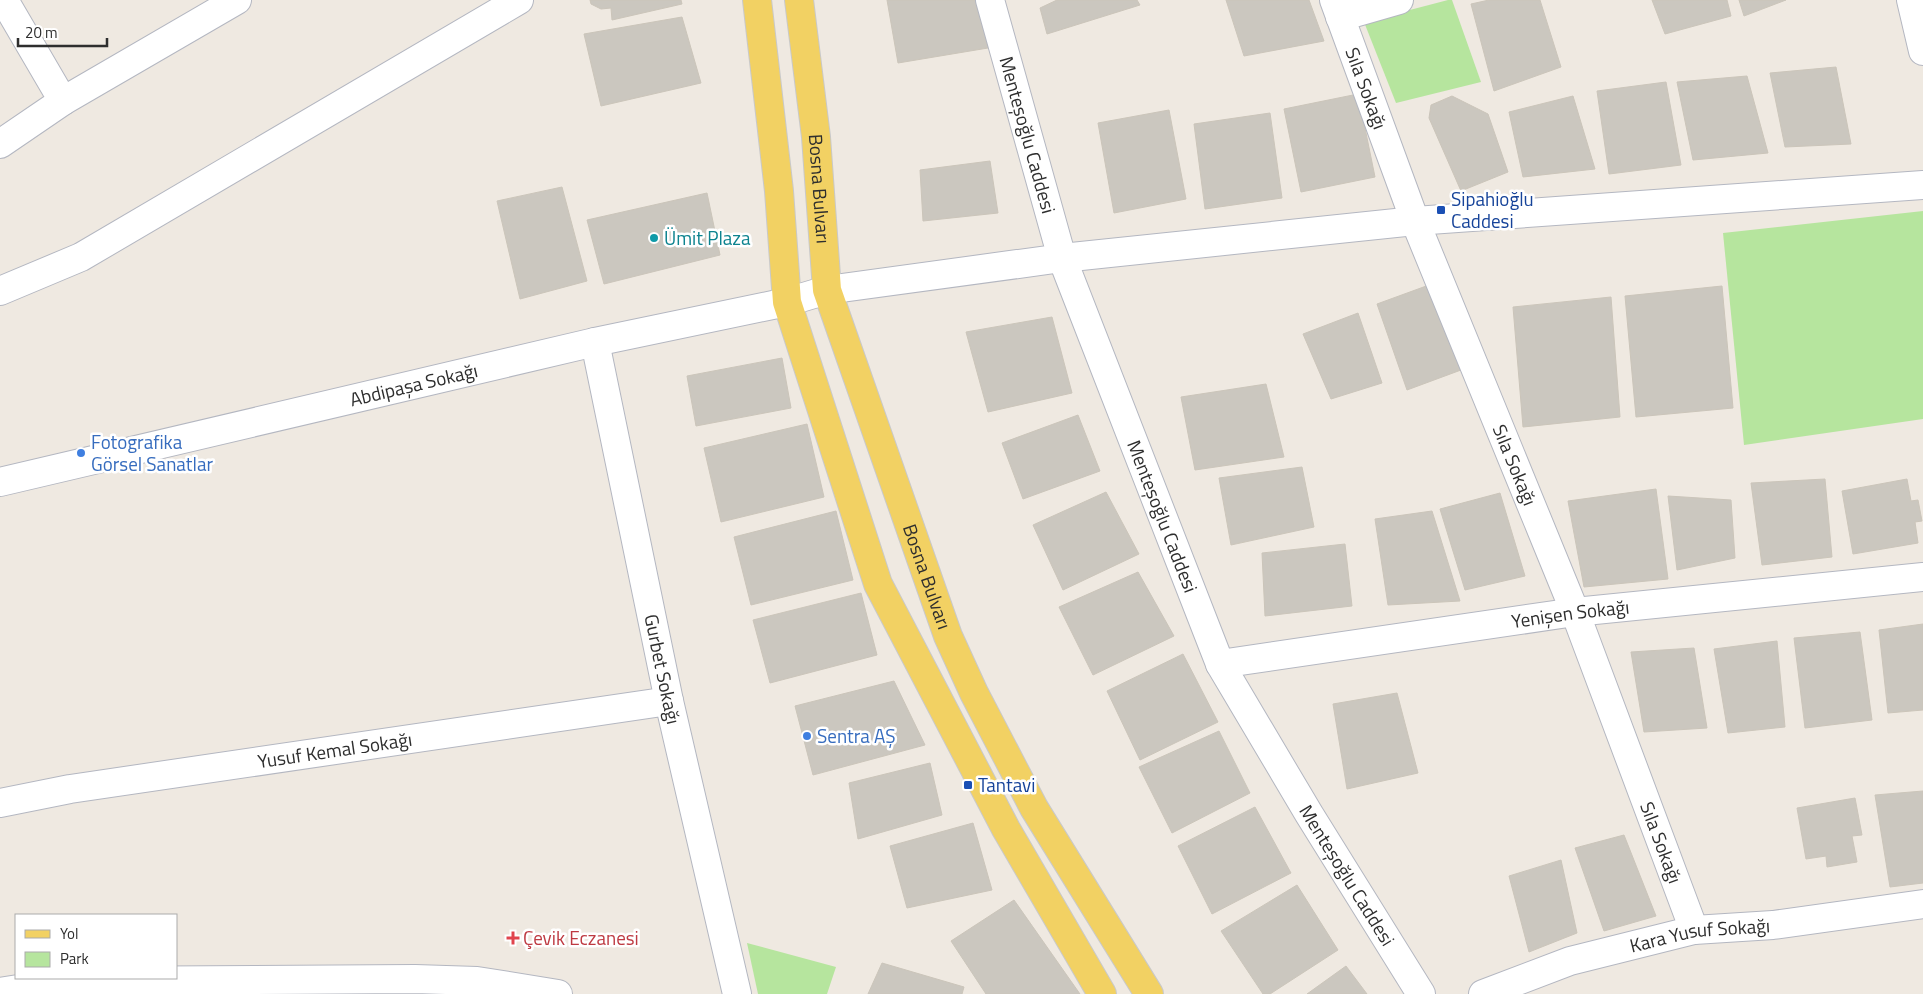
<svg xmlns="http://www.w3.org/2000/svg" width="1923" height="994" font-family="'Titillium Web',sans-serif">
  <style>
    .green { fill: #b6e59e }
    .building { fill: #cbc7bf; stroke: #cbc5ba }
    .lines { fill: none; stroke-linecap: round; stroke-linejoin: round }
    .minor-casing { stroke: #b4b7c1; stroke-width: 30 }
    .major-casing { stroke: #c9c9c9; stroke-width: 30 }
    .minor { stroke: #fff; stroke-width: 28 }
    .major { stroke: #f2d163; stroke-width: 28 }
    .transit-dot { fill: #1a4fb4; stroke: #fff; stroke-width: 2 }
    .culture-dot { fill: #0f9aa8; stroke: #fff; stroke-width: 2 }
    .shop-dot { fill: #3f7fe0; stroke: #fff; stroke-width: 2 }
    .health-dot { fill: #e0444e; stroke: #fff; stroke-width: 2 }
    .labels { text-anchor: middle; stroke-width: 5; stroke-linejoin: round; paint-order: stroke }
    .street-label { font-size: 19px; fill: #2e2e2e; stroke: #fff }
    .transit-label { font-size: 19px; fill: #164399; stroke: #fff; text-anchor: start }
    .culture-label { font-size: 19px; fill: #0d838f; stroke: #fff; text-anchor: start }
    .shop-label { font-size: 19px; fill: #366cbe; stroke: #fff; text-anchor: start }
    .health-label { font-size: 19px; fill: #be3a42; stroke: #fff; text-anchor: start }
  </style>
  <rect width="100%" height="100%" fill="#efe9e1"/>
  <!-- green -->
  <g class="green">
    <polygon points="1448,0 1452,0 1481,82 1396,103 1364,22"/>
    <polygon points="1923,211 1923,419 1744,445 1723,233"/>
    <polygon points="747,943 836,967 827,994 758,994"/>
  </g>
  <!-- building -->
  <g class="building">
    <polygon points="590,0 681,0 682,4 612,20 611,8 601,9 591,4"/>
    <polygon points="887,0 979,0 988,48 898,63"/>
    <polygon points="1057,0 1137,0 1140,5 1047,34 1040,8"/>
    <polygon points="1226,0 1309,0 1324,41 1244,56"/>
    <polygon points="1489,0 1540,0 1561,67 1494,91 1471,4"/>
    <polygon points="1652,0 1727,0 1731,16 1665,34"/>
    <polygon points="1739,0 1786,0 1744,16"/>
    <polygon points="682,17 701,83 601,106 584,34"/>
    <polygon points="1836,67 1851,144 1785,147 1770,73"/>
    <polygon points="1747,76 1768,153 1693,160 1677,82"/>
    <polygon points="1666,82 1681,165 1609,174 1597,91"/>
    <polygon points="1358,94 1375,177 1301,192 1284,109"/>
    <polygon points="1452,96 1488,114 1508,172 1461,191 1429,118 1431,105"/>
    <polygon points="1573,96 1595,169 1523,177 1509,112"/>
    <polygon points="1169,110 1186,199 1114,213 1098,123"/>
    <polygon points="1270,113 1282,198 1205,209 1194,124"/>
    <polygon points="990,161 998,213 923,221 920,170"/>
    <polygon points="562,187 587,281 520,299 497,201"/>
    <polygon points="707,193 720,255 604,284 587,220"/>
    <polygon points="1429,285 1461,370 1407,390 1377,304"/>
    <polygon points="1722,286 1733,408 1636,417 1625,296"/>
    <polygon points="1611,297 1620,417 1523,427 1513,307"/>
    <polygon points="1358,313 1382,383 1331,399 1303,334"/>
    <polygon points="1052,317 1072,393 988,412 966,332"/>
    <polygon points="782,358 791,408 696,426 687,376"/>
    <polygon points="1266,384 1284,457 1195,470 1181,397"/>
    <polygon points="1078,415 1100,471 1023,499 1002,443"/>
    <polygon points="807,424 824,497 721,522 704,448"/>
    <polygon points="1302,467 1314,527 1231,545 1219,478"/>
    <polygon points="1825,479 1832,557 1762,565 1751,483"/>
    <polygon points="1907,479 1911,501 1918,500 1922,521 1915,522 1918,543 1853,554 1842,491"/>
    <polygon points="1656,489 1668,579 1584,587 1568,501"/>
    <polygon points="1106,492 1139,554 1063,590 1033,525"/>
    <polygon points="1500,493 1525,576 1465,590 1440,509"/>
    <polygon points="1668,496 1731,500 1735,558 1677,570"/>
    <polygon points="836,511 853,580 751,605 734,537"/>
    <polygon points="1432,511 1460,601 1388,605 1375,519"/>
    <polygon points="1345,544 1352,606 1265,616 1262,553"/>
    <polygon points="1138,572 1174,636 1093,675 1059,607"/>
    <polygon points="861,593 877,655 770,683 753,620"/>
    <polygon points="1923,624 1923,710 1888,713 1879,630"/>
    <polygon points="1860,632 1872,720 1805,728 1794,638"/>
    <polygon points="1777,641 1785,727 1728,733 1714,649"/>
    <polygon points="1694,648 1707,728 1644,732 1631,652"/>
    <polygon points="1183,654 1218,722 1140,760 1107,691"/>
    <polygon points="894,681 925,745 813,775 795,706"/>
    <polygon points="1397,693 1418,773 1347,789 1333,704"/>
    <polygon points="1219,731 1250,793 1172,833 1139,767"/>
    <polygon points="930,763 942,815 858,839 849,783"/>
    <polygon points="1923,791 1923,883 1890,887 1875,795"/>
    <polygon points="1855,798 1862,835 1852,836 1857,862 1827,867 1826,856 1806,859 1797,808"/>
    <polygon points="1255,807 1291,873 1212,914 1178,846"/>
    <polygon points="973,823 992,890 907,908 890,846"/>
    <polygon points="1624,835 1656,916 1604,931 1575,848"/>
    <polygon points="1561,860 1577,933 1529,952 1509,876"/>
    <polygon points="1297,885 1338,950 1270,994 1263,994 1221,931"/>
    <polygon points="1014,900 1080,994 986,994 951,941"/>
    <polygon points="882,963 964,987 962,994 868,994"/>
    <polygon points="1346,966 1367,994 1307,994"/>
  </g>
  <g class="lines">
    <defs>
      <g id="minor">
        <path id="s1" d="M990,0l72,258 158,406 89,150 112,180"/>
        <path id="s2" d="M1334,0l81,221 160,391 119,318"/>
        <polyline points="1911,0 1923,51"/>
        <polyline points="1340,17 1399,0"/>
        <polyline points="63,101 237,0"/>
        <polyline points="0,144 63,101 4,0"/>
        <polyline points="0,291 81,257 519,0"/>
        <path id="s3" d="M595,342l74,359 68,293"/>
        <path id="s4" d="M0,482l595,-140 192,-40 40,-12 235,-32 353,-37 508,-36"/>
        <path id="s5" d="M1220,664l355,-52 348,-35"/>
        <path id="s6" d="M0,803l70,-14 599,-88"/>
        <polyline points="0,992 69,981 415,979 477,981 558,994"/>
        <path id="s7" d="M1483,994l87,-33 124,-31 79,-5 150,-21"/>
      </g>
      <g id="major">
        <polyline points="757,0 779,191 787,302 878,584 1006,829 1102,994"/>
        <path id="s8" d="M799,0l17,137 11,153 121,346 26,57 60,115 115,186"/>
      </g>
    </defs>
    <!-- minor casing -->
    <use href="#minor" class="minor-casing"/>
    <!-- major casing -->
    <use href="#major" class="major-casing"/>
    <!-- minor -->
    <use href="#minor" class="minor"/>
    <!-- major -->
    <use href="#major" class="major"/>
  </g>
  <!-- markers -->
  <g class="transit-dot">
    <rect x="1436" y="205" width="10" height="10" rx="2.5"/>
    <rect x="963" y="780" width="10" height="10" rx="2.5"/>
  </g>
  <circle class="culture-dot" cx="654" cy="238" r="5"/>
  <g class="shop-dot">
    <circle cx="81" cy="453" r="5"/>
    <circle cx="807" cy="736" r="5"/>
  </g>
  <path class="health-dot" d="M510.5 930.5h5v5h5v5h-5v5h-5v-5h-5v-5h5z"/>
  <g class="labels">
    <!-- street labels -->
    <g class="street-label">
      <text dy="7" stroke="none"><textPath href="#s2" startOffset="94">Sıla Sokağı</textPath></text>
      <text dy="7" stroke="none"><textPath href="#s1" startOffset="140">Menteşoğlu Caddesi</textPath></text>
      <text dy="7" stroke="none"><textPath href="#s8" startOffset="190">Bosna Bulvarı</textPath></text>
      <text dy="7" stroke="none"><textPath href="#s4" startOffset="425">Abdipaşa Sokağı</textPath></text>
      <text dy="7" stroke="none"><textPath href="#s2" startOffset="499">Sıla Sokağı</textPath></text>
      <text dy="7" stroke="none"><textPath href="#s1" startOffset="545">Menteşoğlu Caddesi</textPath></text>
      <text dy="7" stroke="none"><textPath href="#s8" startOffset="595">Bosna Bulvarı</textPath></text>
      <text dy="7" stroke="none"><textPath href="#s5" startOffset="354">Yenişen Sokağı</textPath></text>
      <text dy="7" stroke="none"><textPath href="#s3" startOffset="334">Gurbet Sokağı</textPath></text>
      <text dy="7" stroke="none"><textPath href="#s6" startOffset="339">Yusuf Kemal Sokağı</textPath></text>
      <text dy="7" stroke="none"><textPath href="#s2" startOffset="904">Sıla Sokağı</textPath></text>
      <text dy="7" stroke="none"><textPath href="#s1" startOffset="950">Menteşoğlu Caddesi</textPath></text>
      <text dy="7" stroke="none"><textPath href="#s7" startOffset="226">Kara Yusuf Sokağı</textPath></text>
    </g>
    <!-- transit labels -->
    <g class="transit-label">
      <text x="1451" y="206">Sipahioğlu<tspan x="1451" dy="22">Caddesi</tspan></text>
      <text x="978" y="792">Tantavi</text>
    </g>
    <!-- culture labels -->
    <g class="culture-label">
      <text x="664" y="245">Ümit Plaza</text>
    </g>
    <!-- shop labels -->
    <g class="shop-label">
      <text x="91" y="449">Fotografika<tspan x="91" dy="22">Görsel Sanatlar</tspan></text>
      <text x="817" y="743">Sentra AŞ</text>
    </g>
    <!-- health labels -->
    <g class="health-label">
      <text x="523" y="945">Çevik Eczanesi</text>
    </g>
  </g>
  <!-- legend -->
  <rect x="15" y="914" width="162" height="65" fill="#ffffff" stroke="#ababab"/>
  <rect x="25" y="930" width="25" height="8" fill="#f2d163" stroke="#ababab"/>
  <text x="60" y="939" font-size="15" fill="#2e2e2e">Yol</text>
  <rect x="25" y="952" width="25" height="15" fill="#b6e59e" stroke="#ababab"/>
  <text x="60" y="964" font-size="15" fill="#2e2e2e">Park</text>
  <!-- scale -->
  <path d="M18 38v8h89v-8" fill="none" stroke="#2e2e2e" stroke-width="2.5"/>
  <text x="25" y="38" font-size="15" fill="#2e2e2e" stroke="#ffffff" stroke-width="4" paint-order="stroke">20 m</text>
</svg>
